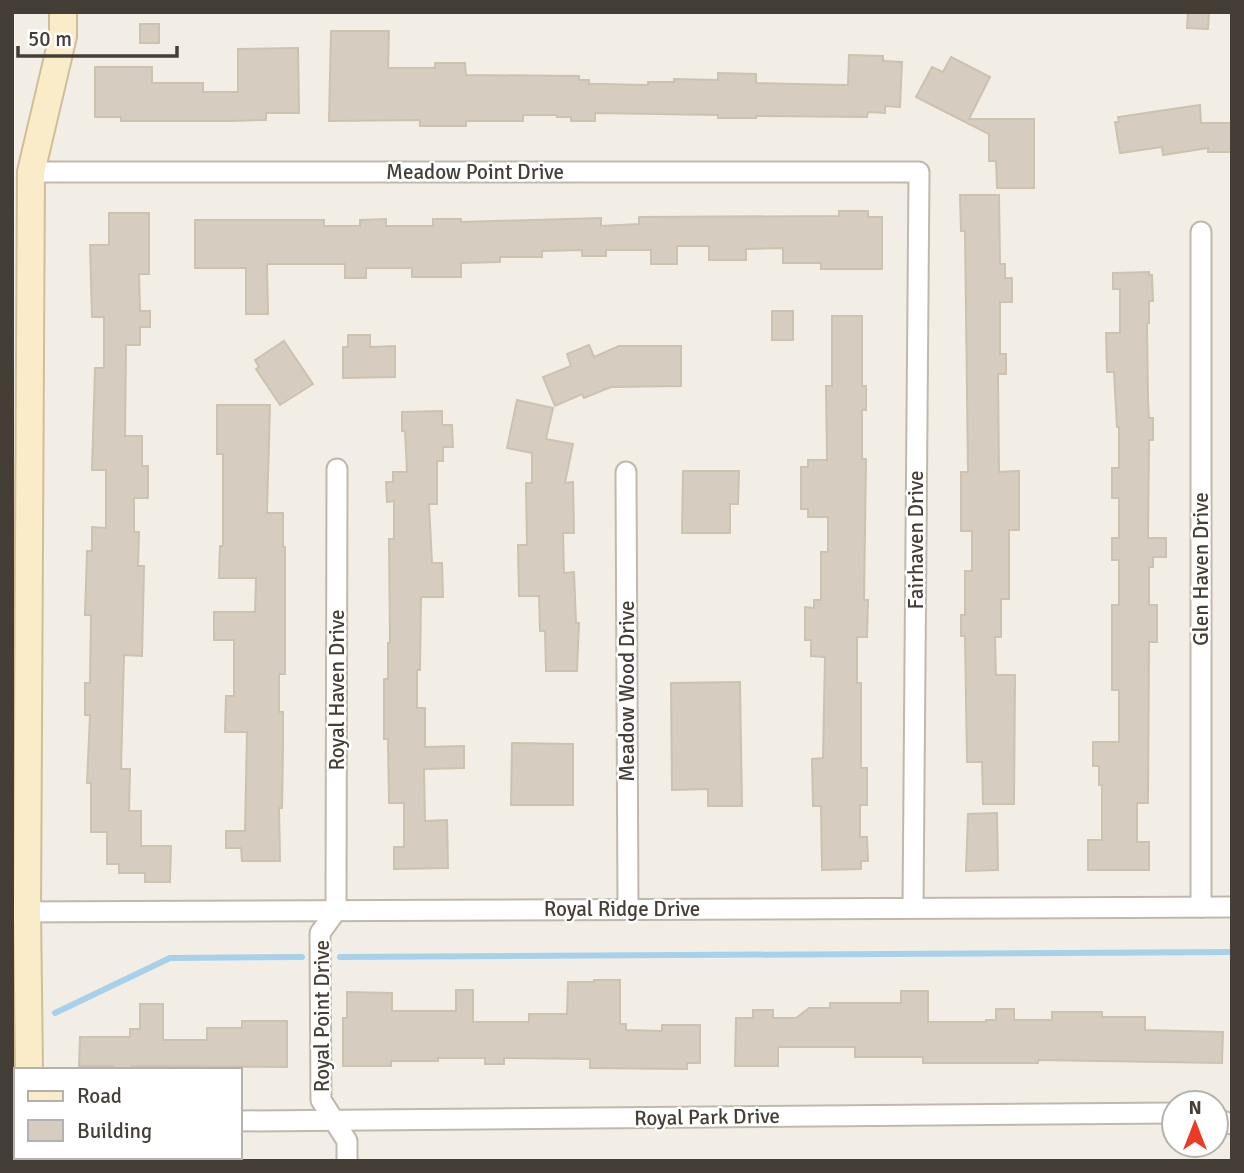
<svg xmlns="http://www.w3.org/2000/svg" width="1244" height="1173" font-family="Signika,sans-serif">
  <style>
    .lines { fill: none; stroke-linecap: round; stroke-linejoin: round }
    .stream { stroke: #a7d1eb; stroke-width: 6 }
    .building { fill: #d6ccc0; stroke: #cdc1b0; stroke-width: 2 }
    .street-casing { stroke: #c0b8ad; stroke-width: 23 }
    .secondary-casing { stroke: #cfbf99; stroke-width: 30 }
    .street { stroke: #fff; stroke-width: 19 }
    .secondary { stroke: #faecc8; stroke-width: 26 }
    .labels { text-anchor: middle; stroke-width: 5; stroke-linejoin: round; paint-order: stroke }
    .street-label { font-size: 21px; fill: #443e36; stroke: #fff }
  </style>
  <rect width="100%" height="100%" fill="#f2eee6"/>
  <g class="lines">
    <!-- stream -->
    <g class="stream">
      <polyline points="340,957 1232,952"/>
      <polyline points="55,1013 170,958 302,957"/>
    </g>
  </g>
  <!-- building -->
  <g class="building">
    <polygon points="1188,12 1209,12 1208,29 1187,28"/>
    <rect x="140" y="24" width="19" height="19"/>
    <polygon points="331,31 389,31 388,68 435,68 435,63 465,63 466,75 579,76 579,80 589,80 589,84 601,84 648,85 648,82 674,82 674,79 718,80 718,73 756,74 756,83 848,85 849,55 883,56 883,61 902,62 900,107 885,106 885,113 868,112 867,117 756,116 756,118 718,118 718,115 595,113 595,121 571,121 571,117 557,117 557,115 523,115 523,121 466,121 466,126 420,126 420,120 329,121"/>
    <polygon points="298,48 299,113 266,113 266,120 231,121 121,121 121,117 95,117 95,67 152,67 152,83 203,83 203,92 238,92 238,49"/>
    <polygon points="951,57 990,77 969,119 1034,119 1034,188 997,188 996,161 989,161 989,134 916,97 932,67 943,72"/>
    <polygon points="1200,105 1201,123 1232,123 1232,152 1208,152 1208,148 1163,155 1162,147 1120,153 1115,122 1119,122 1118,117"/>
    <polygon points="960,195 999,195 1000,264 1005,264 1005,278 1012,278 1012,302 1000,302 1000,354 1006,354 1006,374 998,374 999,472 1019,471 1019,530 1009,530 1009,599 1001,599 1001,637 995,637 996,675 1015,675 1014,804 983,804 982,762 967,762 965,636 961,636 961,615 965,615 965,571 972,571 972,531 961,531 961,472 968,472 965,231 961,231"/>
    <polygon points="839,211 868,211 868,217 882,217 882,269 821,269 821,263 783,263 783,248 746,249 746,260 709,260 709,246 677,246 677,264 651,264 651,250 606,250 606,256 582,256 582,250 542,251 542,257 500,257 500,262 461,263 461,277 412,277 412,268 366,268 366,278 345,278 345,264 267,264 268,314 246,314 246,268 195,268 195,220 324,220 324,226 360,226 360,220 386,219 386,226 433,226 433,219 461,219 461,222 601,218 601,226 639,224 639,217 839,216"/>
    <polygon points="109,213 149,213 149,274 139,274 140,311 150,311 150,327 140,327 140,345 126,345 125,436 142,436 142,466 148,466 148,498 134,498 134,532 139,532 138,566 144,566 142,656 124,655 121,769 130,769 129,811 141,811 141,846 171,846 170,882 145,882 145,873 119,873 119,864 107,864 107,832 91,832 91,783 87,783 90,715 85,715 85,683 90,683 91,615 85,615 87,551 92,551 92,527 106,528 106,470 92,470 95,368 104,368 104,317 92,317 90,245 109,245"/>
    <polygon points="1149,272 1149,275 1152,275 1153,301 1149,301 1149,323 1147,323 1148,400 1149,418 1153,418 1153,440 1149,440 1148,538 1166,538 1166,557 1153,557 1153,567 1149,567 1149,605 1157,605 1157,642 1149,642 1148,803 1137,803 1137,842 1149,842 1149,870 1088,870 1088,840 1102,840 1102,785 1099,785 1099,766 1093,766 1093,742 1119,742 1119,690 1112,690 1112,605 1119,605 1119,560 1112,560 1112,538 1119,538 1119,498 1112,498 1112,468 1119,468 1119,427 1117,427 1114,372 1107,372 1106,333 1120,333 1120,289 1113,289 1113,273"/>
    <rect x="772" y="311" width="21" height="29"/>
    <polygon points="832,316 862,316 862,386 866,386 866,410 862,410 862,459 866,459 864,600 868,600 867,637 857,637 857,683 861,683 861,768 867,768 867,805 860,805 860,837 867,837 868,861 861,861 861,869 822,870 821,806 813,806 812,759 823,758 825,657 811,656 811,640 805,640 805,607 814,608 814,600 821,600 821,552 828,552 828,517 808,517 808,509 801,509 801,467 808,467 808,460 827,460 826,386 832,386"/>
    <polygon points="348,335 370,335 370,347 395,346 395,377 343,378 343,347 348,347"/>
    <polygon points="284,341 313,384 280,405 256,369 259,367 255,360"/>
    <polygon points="589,345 594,357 619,346 681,346 681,386 611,387 584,398 582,394 555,406 543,377 571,366 567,354"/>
    <polygon points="517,400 553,408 546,439 573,444 565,483 573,482 574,533 563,533 564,573 574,572 576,623 579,623 577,671 546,671 545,631 540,631 539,596 519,596 518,545 527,545 526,483 532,483 532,453 507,448"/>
    <polygon points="217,405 270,405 267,513 283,513 283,547 285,547 285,674 279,674 279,712 283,712 283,744 282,808 279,808 280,861 242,861 241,848 226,848 226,831 245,831 247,732 225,732 226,696 234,696 234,640 214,640 214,612 255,612 256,578 219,578 220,546 223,546 223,454 217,454"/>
    <polygon points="442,411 442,425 452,425 453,447 443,447 443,461 437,461 437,504 429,504 432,563 442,563 443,597 421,597 420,670 417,670 417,708 425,708 425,747 464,746 464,768 424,769 425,821 447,820 448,868 394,869 394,847 404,847 404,803 389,803 388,739 384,739 384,679 388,679 388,643 390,643 389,539 394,539 394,501 387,502 386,482 393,482 393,472 407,472 405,431 402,431 402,412"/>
    <polygon points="683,471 739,471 738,504 730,504 730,533 682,533"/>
    <polygon points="740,682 742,806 708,806 708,789 672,790 671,683"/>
    <polygon points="512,743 573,744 573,805 511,805"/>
    <polygon points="997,813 998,870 966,871 968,814"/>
    <polygon points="594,980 620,980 620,1024 626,1024 626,1030 662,1031 662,1025 700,1025 700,1063 687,1063 687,1069 590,1068 590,1059 504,1058 504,1064 485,1064 485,1058 438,1058 438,1061 391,1061 391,1066 343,1066 343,1018 347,1018 347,992 392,993 392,1011 456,1011 456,990 473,990 473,1022 529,1022 529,1014 567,1014 568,982 594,982"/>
    <polygon points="901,991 928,991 928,1022 986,1022 986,1020 996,1020 996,1009 1014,1009 1014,1020 1052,1020 1052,1012 1102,1012 1102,1017 1145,1017 1145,1030 1223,1032 1222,1063 1038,1060 1038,1063 923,1063 923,1057 855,1057 855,1047 778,1047 778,1066 735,1066 736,1018 753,1018 753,1010 773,1010 773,1018 796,1018 809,1008 830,1008 830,1003 901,1003"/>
    <polygon points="140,1004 163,1004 163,1040 207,1040 207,1028 242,1028 242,1021 287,1021 287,1067 131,1066 131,1070 113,1070 113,1066 79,1066 80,1037 130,1037 130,1029 140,1029"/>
  </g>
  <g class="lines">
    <defs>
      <g id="street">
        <polyline points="31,172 919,172 913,908"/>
        <polyline points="337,469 336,911 320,933 321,1100 347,1141 347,1161"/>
        <polyline points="626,472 628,909"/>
        <polyline points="1201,907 1201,232"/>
        <polyline points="12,912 1232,907"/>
        <polyline points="1216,1119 1232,1124"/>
        <polyline points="240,1121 1174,1113"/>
      </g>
      <g id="secondary">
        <polyline points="29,1070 27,912 31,172 63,36 63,12"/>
        <polyline points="30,1157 30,1161"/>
      </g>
    </defs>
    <!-- street casing -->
    <use href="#street" class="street-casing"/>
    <!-- secondary casing -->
    <use href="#secondary" class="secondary-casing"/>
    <!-- street -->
    <use href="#street" class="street"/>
    <!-- secondary -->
    <use href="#secondary" class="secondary"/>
  </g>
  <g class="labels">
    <!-- street labels -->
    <g class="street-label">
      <text x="475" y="179">Meadow Point Drive</text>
      <text transform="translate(916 540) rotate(-90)" y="7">Fairhaven Drive</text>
      <text transform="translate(1201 569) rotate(-90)" y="7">Glen Haven Drive</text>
      <text transform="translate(337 690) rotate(-90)" y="7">Royal Haven Drive</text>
      <text transform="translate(627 691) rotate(-90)" y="7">Meadow Wood Drive</text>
      <text x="622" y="916">Royal Ridge Drive</text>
      <text transform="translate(322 1016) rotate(-90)" y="7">Royal Point Drive</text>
      <text transform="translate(707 1117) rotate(-1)" y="7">Royal Park Drive</text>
    </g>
  </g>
  <!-- border -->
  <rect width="1244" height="1173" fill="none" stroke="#443e36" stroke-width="28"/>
  <!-- legend -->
  <rect x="14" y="1068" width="228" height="91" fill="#ffffff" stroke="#b4b2af" stroke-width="2"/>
  <rect x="28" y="1091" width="35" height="10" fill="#faecc8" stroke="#b4b2af" stroke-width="2"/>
  <text x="77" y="1103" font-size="21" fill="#443e36">Road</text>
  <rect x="28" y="1120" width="35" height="21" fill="#d6ccc0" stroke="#b4b2af" stroke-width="2"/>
  <text x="77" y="1138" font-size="21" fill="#443e36">Building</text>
  <!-- north arrow -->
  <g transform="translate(1195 1124)"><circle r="33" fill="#ffffff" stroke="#b4b2af" stroke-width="2"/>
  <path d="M0-5L12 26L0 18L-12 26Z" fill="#ea3c25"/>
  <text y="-10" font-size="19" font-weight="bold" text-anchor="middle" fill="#443e36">N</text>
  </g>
  <!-- scale -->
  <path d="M18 46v10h159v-10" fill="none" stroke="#443e36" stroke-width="3.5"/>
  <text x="28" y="46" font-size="21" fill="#443e36" stroke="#ffffff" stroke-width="5" paint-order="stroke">50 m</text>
</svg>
